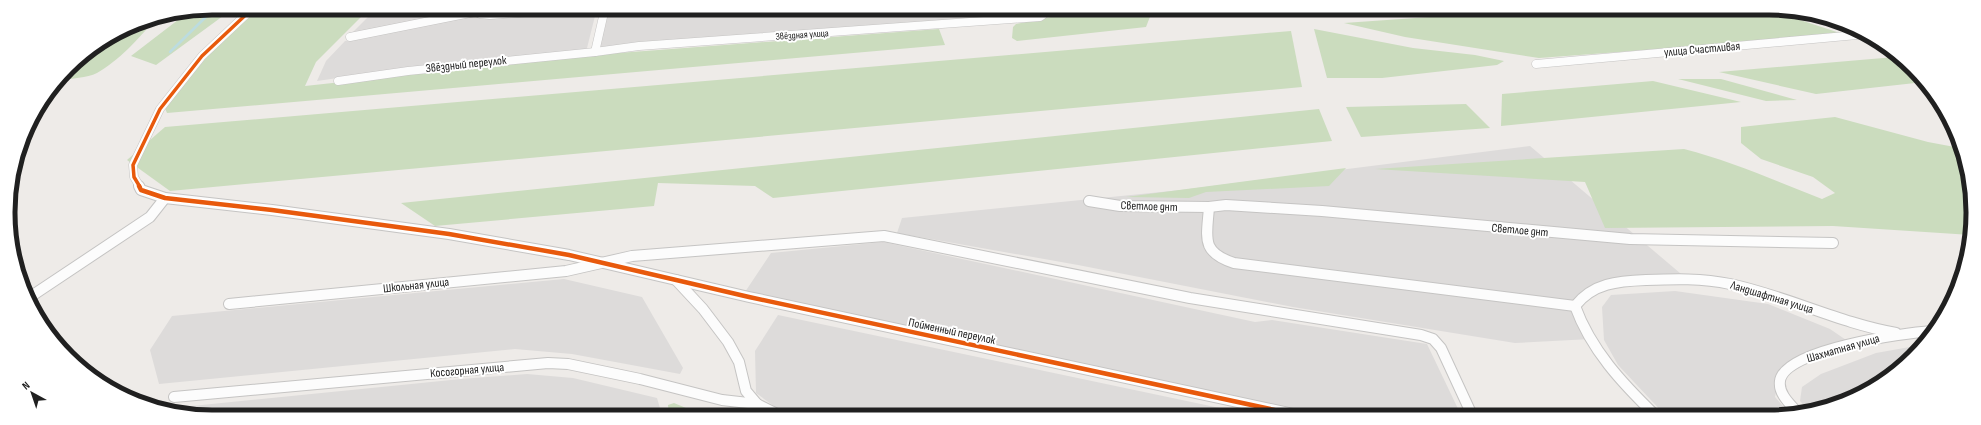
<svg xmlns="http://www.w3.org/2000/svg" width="1981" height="425" font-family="'Sofia Sans Condensed',sans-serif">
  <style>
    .residential { fill: #dddbda }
    .forest { fill: #cbdcbe }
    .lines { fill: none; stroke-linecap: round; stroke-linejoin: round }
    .stream { stroke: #bcdce0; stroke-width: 2.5 }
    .minor-far1-casing { stroke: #c5c4c3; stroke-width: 9 }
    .minor-casing { stroke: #c5c4c3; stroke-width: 12 }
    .minor-far1 { stroke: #fcfcfc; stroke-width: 8 }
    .minor { stroke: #fcfcfc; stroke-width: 10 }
    .cycleway-far1-casing { stroke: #fff; stroke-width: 5.5 }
    .cycleway-casing { stroke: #fff; stroke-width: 7 }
    .cycleway-far1 { stroke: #e8590c; stroke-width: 3.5 }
    .cycleway { stroke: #e8590c; stroke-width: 4.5 }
    .labels { text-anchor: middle; stroke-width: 4; stroke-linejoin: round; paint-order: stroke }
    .far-street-label { font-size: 10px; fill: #202020; stroke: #fff }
    .street-label { font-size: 12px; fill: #202020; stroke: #fff }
    .rim { fill: none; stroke: #202020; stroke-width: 5 }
  </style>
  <rect width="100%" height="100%" fill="#eeebe8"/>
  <!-- residential -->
  <g class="residential">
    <polygon points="377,8 457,8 461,15 351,34"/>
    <polygon points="642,8 1044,9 1015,16 598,49 608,11"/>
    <polygon points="596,12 586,52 421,66 317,81 326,61 345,41 468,17 487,19"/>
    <polygon points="1530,146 1687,279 1648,280 1581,296 1582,325 1591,339 1515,343 1293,307 1078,265 897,233 902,218 1181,190"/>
    <polygon points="883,242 1255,322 1272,320 1427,344 1461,415 1312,415 745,292 771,253"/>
    <polygon points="564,279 642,297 683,368 680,374 572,354 515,349 159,384 150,350 172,316"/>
    <polygon points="1675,291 1768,304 1830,329 1849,342 1780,373 1775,397 1791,415 1665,415 1618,365 1604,340 1602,307 1611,295"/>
    <polygon points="778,315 1253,415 797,415 782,412 756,393 755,351"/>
    <polygon points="1921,345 1913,357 1859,396 1809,411 1800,401 1802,387 1821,374 1876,353"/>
    <polygon points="527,374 573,378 657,398 662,415 186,415 178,413 182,407 461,379"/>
  </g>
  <!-- forest -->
  <g class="forest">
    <polygon points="213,8 222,8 214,14 223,16 156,65 131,56 187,13"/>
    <polygon points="257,8 370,8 316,62 305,86 592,55 939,29 945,45 167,113 164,106 214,49"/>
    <polygon points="1123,9 1153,9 1146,27 1017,41 1012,38 1013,27 1016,24 1061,15 1113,17"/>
    <polygon points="1543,9 1770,10 1846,35 1539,58 1405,37 1344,23"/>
    <path d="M154,20c-14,18 -37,42 -57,53 -10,5 -26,5 -37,8l11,-15 63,-43z"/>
    <polygon points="1314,29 1413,48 1475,55 1504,61 1497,65 1382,78 1327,78"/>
    <polygon points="1291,31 1302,87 170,191 127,160 165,127"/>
    <polygon points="1895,57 1924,82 1816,94 1719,72"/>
    <polygon points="1678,79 1721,79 1797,100 1766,101"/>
    <polygon points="1653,81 1741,102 1501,126 1502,94"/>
    <polygon points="1466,104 1490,128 1361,137 1346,107"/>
    <polygon points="1319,109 1332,141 773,198 755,186 658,183 654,206 435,226 401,203"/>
    <path d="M1835,117l93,25 32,6 6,11 5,76 -138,-9 -228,2 -20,-46 -210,-13 309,-20c47,12 92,32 138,50l13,-6 -22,-16 -52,-18 -20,-16v-16z"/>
    <polygon points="1346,168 1329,186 1206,192 1189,198 1126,197"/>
    <polygon points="674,403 686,408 718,415 669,415 668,405"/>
  </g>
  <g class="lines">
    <!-- stream -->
    <polyline class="stream" points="170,52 215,8"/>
    <defs>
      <g id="minor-far1">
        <polyline points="605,8 595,52 639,46 1040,17 1051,9"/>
        <polyline points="471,9 480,14 490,15 585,8"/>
        <polyline points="350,37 475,12"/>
        <polyline points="1536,64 1868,34"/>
        <polyline points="338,81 408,71 595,52"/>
        <polyline points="140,187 134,177 133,165 160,109 202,56 253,8"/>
      </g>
      <g id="minor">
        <polyline points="139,186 141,190 165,198 272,210 449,234 569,255 749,297 1298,415"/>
        <path d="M1089,201l31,5 89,1c-2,30 -9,45 25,56l341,43"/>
        <polyline points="1209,207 1226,205 1322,211 1630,239 1833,243"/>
        <polyline points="676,280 703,309 728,342 739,362 746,391 757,404"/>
        <polyline points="30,297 150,217 165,198"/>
        <polyline points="229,304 566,271 632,256 884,236 1190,298 1421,335 1433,339 1441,348 1472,415"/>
        <polyline points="174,397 548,363 568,364 640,379 722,400 757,404 779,415"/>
        <path d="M1799,414c-8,-9 -21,-20 -19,-33 4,-32 125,-48 152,-50"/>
        <path d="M1655,415c-33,-32 -64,-65 -80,-109 18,-23 43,-25 71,-26 28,-1 56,-2 84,4 57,12 109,39 166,49"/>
      </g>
    </defs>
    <!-- minor-far1 casing -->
    <use href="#minor-far1" class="minor-far1-casing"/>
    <!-- minor casing -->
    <use href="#minor" class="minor-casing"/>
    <!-- minor-far1 -->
    <use href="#minor-far1" class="minor-far1"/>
    <!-- minor -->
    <use href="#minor" class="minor"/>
    <defs>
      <polyline id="cycleway-far1" points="140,187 134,177 133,165 160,109 202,56 253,8"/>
      <polyline id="cycleway" points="139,186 141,190 165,198 272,210 449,234 569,255 749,297 1298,415"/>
    </defs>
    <!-- cycleway-far1 casing -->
    <use href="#cycleway-far1" class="cycleway-far1-casing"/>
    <!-- cycleway casing -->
    <use href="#cycleway" class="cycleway-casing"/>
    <!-- cycleway-far1 -->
    <use href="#cycleway-far1" class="cycleway-far1"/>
    <!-- cycleway -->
    <use href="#cycleway" class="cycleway"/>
  </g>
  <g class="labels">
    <!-- far-street labels -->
    <g class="far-street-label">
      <text transform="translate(802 34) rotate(-4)" y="4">Звёздная улица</text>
    </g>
    <!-- street labels -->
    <g class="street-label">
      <text transform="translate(1702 49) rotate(-5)" y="4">улица Счастливая</text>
      <text transform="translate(466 64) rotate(-6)" y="4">Звёздный переулок</text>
      <text transform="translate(1149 206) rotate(2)" y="4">Светлое днт</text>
      <text transform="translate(1520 230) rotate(5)" y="4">Светлое днт</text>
      <text transform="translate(416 285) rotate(-6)" y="4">Школьная улица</text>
      <text transform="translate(1772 297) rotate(17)" y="4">Ландшафтная улица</text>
      <text transform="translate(952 331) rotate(12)" y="4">Пойменный переулок</text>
      <text transform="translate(1843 348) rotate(-16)" y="4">Шахматная улица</text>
      <text transform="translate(467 370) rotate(-5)" y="4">Косогорная улица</text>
    </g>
  </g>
  <!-- crop -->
  <path d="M0 0H1981V425H0ZM212 15H1769A197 197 0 0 1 1966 212V213A197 197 0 0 1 1769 410H212A197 197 0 0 1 15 213V212A197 197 0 0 1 212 15Z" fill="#fff" fill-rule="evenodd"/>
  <path class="rim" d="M212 15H1769A197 197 0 0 1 1966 212V213A197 197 0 0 1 1769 410H212A197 197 0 0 1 15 213V212A197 197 0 0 1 212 15Z"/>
  <!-- north arrow -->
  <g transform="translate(32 393) rotate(320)" stroke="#ffffff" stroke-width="3" paint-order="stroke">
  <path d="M0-3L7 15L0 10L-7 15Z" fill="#202020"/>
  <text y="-6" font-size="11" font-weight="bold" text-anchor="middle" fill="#202020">N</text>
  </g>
</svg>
